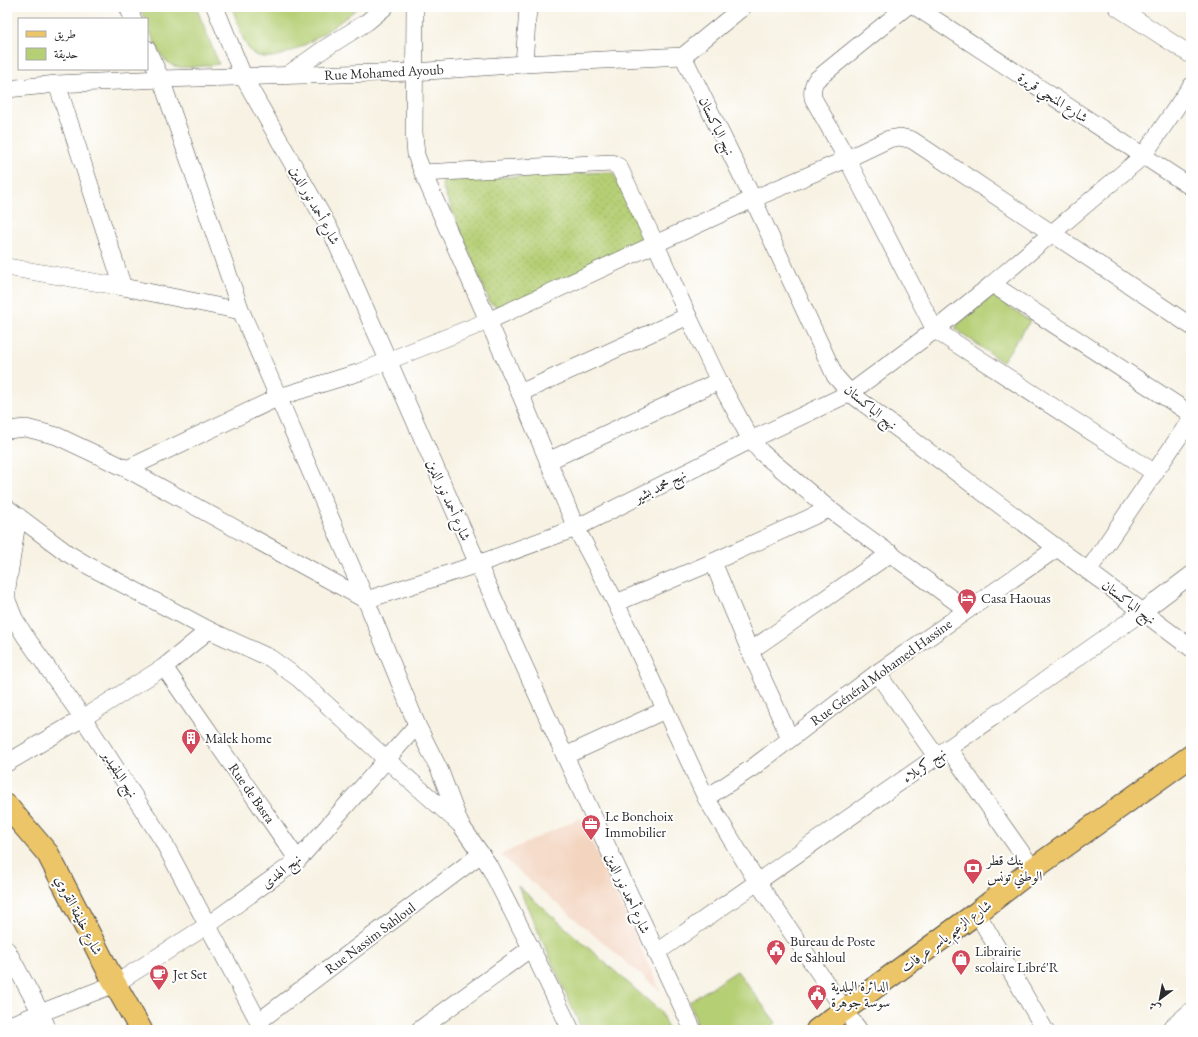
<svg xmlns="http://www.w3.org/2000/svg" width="1198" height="1037" font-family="'EB Garamond',Amiri,serif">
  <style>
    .built { fill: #f3d4bf }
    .grass { fill: url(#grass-dots); stroke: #707d50 }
    .park { fill: #b5cf75; stroke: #707d50 }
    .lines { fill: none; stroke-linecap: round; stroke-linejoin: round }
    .minor-casing { stroke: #4a4947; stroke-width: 18 }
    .major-casing { stroke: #4a4947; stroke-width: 24 }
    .minor { stroke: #fff; stroke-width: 17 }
    .major { stroke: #edc569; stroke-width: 22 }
    .labels { text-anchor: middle; stroke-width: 4; stroke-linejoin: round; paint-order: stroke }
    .street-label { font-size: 14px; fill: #2b2b2b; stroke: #fff }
    .poi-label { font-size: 14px; fill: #2b2b2b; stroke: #fff; text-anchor: start }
  </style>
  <defs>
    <pattern id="grass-dots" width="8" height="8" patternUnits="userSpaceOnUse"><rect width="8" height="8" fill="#b5cf75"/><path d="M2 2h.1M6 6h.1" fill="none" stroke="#9cb265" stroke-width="1.8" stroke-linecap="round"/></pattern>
  </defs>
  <rect width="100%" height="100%" fill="#fff"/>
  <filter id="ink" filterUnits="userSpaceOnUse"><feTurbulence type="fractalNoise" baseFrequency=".025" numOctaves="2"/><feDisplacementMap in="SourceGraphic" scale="8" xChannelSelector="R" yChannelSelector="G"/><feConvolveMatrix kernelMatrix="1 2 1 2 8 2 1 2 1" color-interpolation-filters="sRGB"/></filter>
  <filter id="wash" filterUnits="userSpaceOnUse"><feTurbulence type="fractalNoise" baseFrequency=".012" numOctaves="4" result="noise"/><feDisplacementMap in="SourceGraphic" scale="16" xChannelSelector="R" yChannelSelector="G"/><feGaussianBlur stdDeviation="0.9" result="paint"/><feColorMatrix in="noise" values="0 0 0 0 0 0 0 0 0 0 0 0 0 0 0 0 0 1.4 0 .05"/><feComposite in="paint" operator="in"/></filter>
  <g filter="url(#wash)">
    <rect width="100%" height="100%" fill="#f7f2e3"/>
    <!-- built -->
    <polygon class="built" points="580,818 600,859 661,992 500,855"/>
    <!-- grass -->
    <polygon class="grass" points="608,172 613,173 643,235 643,240 639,244 500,308 490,303 443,188 442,184 445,180"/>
    <!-- park -->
    <g class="park">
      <path d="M139,7h57l23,57c-12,1 -40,7 -49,0 -11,-7 -18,-29 -23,-40v-5h-2z"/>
      <path d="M232,7h127c-20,16 -79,63 -105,47 -11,-7 -17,-35 -22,-47z"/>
      <polygon points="992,296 995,297 1030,321 1002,362 956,329 957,325"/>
      <polygon points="518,886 661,1012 668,1030 582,1030"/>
      <polygon points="737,971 776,1023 768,1030 700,1030 689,1002"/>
    </g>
  </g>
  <g filter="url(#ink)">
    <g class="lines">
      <defs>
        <g id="minor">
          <polyline points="128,7 133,19"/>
          <polyline points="215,7 244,78 332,233 478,564 565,756 693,1030"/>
          <polyline points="415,7 414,132 416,155 423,173 520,393 576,528 616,603 706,798 758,883 845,1011"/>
          <path d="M906,7l-90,73c-4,6 -4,11 -3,18l34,61 88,171 220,143"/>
          <polyline points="916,7 1191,187"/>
          <polyline points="1117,7 1191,55"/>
          <polyline points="147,49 161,79 241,311 366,600 417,725 440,771 460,824"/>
          <polyline points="683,56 753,199 835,376 850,393 1191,648"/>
          <polyline points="524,64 528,7"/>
          <polyline points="286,76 324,49 367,22 385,7"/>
          <polyline points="57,84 123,287"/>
          <polyline points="7,89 57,84 161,79 414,72 524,64 683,56 743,7"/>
          <polyline points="423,173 612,163 619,167 656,245 688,316 719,381 751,440 761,452 829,509 967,610"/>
          <polyline points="7,267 123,287 241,311"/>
          <polyline points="992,284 1191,414"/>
          <polyline points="520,393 688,316"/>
          <polyline points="7,430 26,428 57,436 127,469 366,600 478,564 576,528 751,440 850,393 935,330 992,284 1143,156 1191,86"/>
          <polyline points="548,461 719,381"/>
          <polyline points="127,469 279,397 360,372 488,321 753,199 847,159 889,139 900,137 912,140 1191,326"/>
          <polyline points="7,508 67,553 89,566 209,630 270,658 298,678 387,760 460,824 488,864 531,948 571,1030"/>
          <polyline points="18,516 7,588 7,600 14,618 25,636 83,718 162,839 263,1030"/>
          <polyline points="713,562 750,651 790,738"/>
          <polyline points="1088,571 1191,419"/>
          <polyline points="616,603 713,562 829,509"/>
          <polyline points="750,651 891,553"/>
          <polyline points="164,667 298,860"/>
          <polyline points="877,673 936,756"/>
          <polyline points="948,748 1033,869"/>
          <polyline points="565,756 665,710"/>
          <polyline points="7,763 83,718 164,667 209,630"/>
          <polyline points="706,798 752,768 877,673 1057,548"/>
          <polyline points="984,925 1045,1030"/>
          <polyline points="7,950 41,1013 48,1030"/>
          <polyline points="656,953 1020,698 1142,612 1191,575"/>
          <polyline points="258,1022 481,854"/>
          <polyline points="853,1022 859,1030"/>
          <polyline points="7,1026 115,984 208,925 298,860 417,725"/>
          <polyline points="419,1030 531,948"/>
          <polyline points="1169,1030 1191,1011"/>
        </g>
        <g id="major">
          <polyline points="7,806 48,854 115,984 141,1030"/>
          <polyline points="817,1030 978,912 1033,869 1191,756"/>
        </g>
      </defs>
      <!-- minor casing -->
      <use href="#minor" class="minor-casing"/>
      <!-- major casing -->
      <use href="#major" class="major-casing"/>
      <!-- minor -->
      <use href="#minor" class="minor"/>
      <!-- major -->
      <use href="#major" class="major"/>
    </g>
  </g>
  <!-- icons -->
  <defs>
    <symbol id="hotel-pin" viewBox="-11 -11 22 30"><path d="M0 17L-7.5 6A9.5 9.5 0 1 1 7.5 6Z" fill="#d1495b" stroke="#fff"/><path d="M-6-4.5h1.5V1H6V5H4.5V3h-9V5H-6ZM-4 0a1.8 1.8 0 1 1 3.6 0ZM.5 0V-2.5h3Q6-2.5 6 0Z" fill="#fff"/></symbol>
    <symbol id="building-pin" viewBox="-11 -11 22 30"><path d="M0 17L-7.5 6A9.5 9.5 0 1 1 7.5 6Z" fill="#d1495b" stroke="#fff"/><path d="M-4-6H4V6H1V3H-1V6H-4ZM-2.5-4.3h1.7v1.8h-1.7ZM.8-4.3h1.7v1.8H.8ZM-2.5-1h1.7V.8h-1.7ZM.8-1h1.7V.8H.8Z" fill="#fff"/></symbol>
    <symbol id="office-pin" viewBox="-11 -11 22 30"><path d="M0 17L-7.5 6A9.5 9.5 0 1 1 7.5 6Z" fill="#d1495b" stroke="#fff"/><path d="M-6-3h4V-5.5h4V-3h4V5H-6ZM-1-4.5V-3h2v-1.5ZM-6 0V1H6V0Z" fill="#fff"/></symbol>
    <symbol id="bank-pin" viewBox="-11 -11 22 30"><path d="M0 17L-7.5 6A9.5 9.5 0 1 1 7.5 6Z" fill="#d1495b" stroke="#fff"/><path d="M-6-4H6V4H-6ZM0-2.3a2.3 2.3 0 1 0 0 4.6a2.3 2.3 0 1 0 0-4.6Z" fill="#fff"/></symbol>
    <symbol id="civic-pin" viewBox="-11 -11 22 30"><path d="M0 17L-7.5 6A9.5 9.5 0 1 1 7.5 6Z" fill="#d1495b" stroke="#fff"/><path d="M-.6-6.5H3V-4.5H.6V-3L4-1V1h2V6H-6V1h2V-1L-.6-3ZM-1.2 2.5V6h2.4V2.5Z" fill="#fff"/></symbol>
    <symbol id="shop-pin" viewBox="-11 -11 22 30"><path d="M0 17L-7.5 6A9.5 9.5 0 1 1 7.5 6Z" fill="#d1495b" stroke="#fff"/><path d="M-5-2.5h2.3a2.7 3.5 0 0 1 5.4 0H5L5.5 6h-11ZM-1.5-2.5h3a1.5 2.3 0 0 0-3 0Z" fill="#fff"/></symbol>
    <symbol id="cafe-pin" viewBox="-11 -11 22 30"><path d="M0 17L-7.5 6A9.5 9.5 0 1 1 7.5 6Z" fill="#d1495b" stroke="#fff"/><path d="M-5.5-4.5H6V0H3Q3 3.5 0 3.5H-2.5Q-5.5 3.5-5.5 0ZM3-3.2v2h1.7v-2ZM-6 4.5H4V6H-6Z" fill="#fff"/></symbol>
  </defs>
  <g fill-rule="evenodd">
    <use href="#hotel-pin" x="956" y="587" width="22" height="30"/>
    <use href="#building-pin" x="180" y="727" width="22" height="30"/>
    <use href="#office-pin" x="580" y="813" width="22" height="30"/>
    <use href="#bank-pin" x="962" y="857" width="22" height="30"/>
    <use href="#civic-pin" x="765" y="938" width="22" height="30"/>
    <use href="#shop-pin" x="950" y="948" width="22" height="30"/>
    <use href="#cafe-pin" x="148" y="963" width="22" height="30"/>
    <use href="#civic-pin" x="806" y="983" width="22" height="30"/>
  </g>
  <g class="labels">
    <!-- street labels -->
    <g class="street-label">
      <text transform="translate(384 72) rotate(-3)" y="5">Rue Mohamed Ayoub</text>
      <text transform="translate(1053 97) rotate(33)" y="5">شارع المنجي قريرة</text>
      <text transform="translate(717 126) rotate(64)" y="5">نهج الباكستان</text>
      <text transform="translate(315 205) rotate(61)" y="5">شارع أحمد نور الدين</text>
      <text transform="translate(871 407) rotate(39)" y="5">نهج الباكستان</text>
      <text transform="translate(660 486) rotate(-27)" y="5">نهج محمد بشير</text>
      <text transform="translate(449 500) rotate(66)" y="5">شارع أحمد نور الدين</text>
      <text transform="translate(1129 602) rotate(37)" y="5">نهج الباكستان</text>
      <text transform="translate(881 672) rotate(-36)" y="5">Rue Général Mohamed Hassine</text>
      <text transform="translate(924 765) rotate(-35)" y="5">نهج كربلاء</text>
      <text transform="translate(120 774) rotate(57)" y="5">نهج البلفيدير</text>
      <text transform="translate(252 793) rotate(55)" y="5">Rue de Basra</text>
      <text transform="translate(281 871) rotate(-38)" y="5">نهج الهدى</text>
      <text transform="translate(628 893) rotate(65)" y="5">شارع أحمد نور الدين</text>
      <text transform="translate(79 915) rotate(63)" y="5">شارع خليفة القروي</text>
      <text transform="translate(946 936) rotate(-37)" y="5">شارع الزعيم ياسر عرفات</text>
      <text transform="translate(370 938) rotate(-37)" y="5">Rue Nassim Sahloul</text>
    </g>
    <!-- poi labels -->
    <g class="poi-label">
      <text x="981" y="603">Casa Haouas</text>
      <text x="205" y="743">Malek home</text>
      <text x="605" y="821">Le Bonchoix<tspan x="605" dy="16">Immobilier</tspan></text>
      <text x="987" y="865">بنك قطر<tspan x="987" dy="16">الوطني تونس</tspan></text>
      <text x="790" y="946">Bureau de Poste<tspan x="790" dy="16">de Sahloul</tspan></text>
      <text x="975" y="956">Librairie<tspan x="975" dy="16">scolaire Libré'R</tspan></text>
      <text x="173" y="979">Jet Set</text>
      <text x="831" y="991">الدائرة البلدية<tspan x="831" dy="16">سوسة جوهرة</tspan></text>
    </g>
  </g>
  <!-- margin -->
  <rect width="1198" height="1037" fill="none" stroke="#fff" stroke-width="24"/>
  <!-- legend -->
  <rect x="18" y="18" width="130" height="52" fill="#ffffff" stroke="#aaaaaa"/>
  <rect x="26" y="31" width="20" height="6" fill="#edc569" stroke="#aaaaaa"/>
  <text x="54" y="38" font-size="12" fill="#2b2b2b">طريق</text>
  <rect x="26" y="48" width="20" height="12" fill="#b5cf75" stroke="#aaaaaa"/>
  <text x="54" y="58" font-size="12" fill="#2b2b2b">حديقة</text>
  <!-- north arrow -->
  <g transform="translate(1160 999) rotate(212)" stroke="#ffffff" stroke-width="3" paint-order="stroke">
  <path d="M0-3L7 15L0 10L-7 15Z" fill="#2b2b2b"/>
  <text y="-6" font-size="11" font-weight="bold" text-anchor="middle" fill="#2b2b2b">ش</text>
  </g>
</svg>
